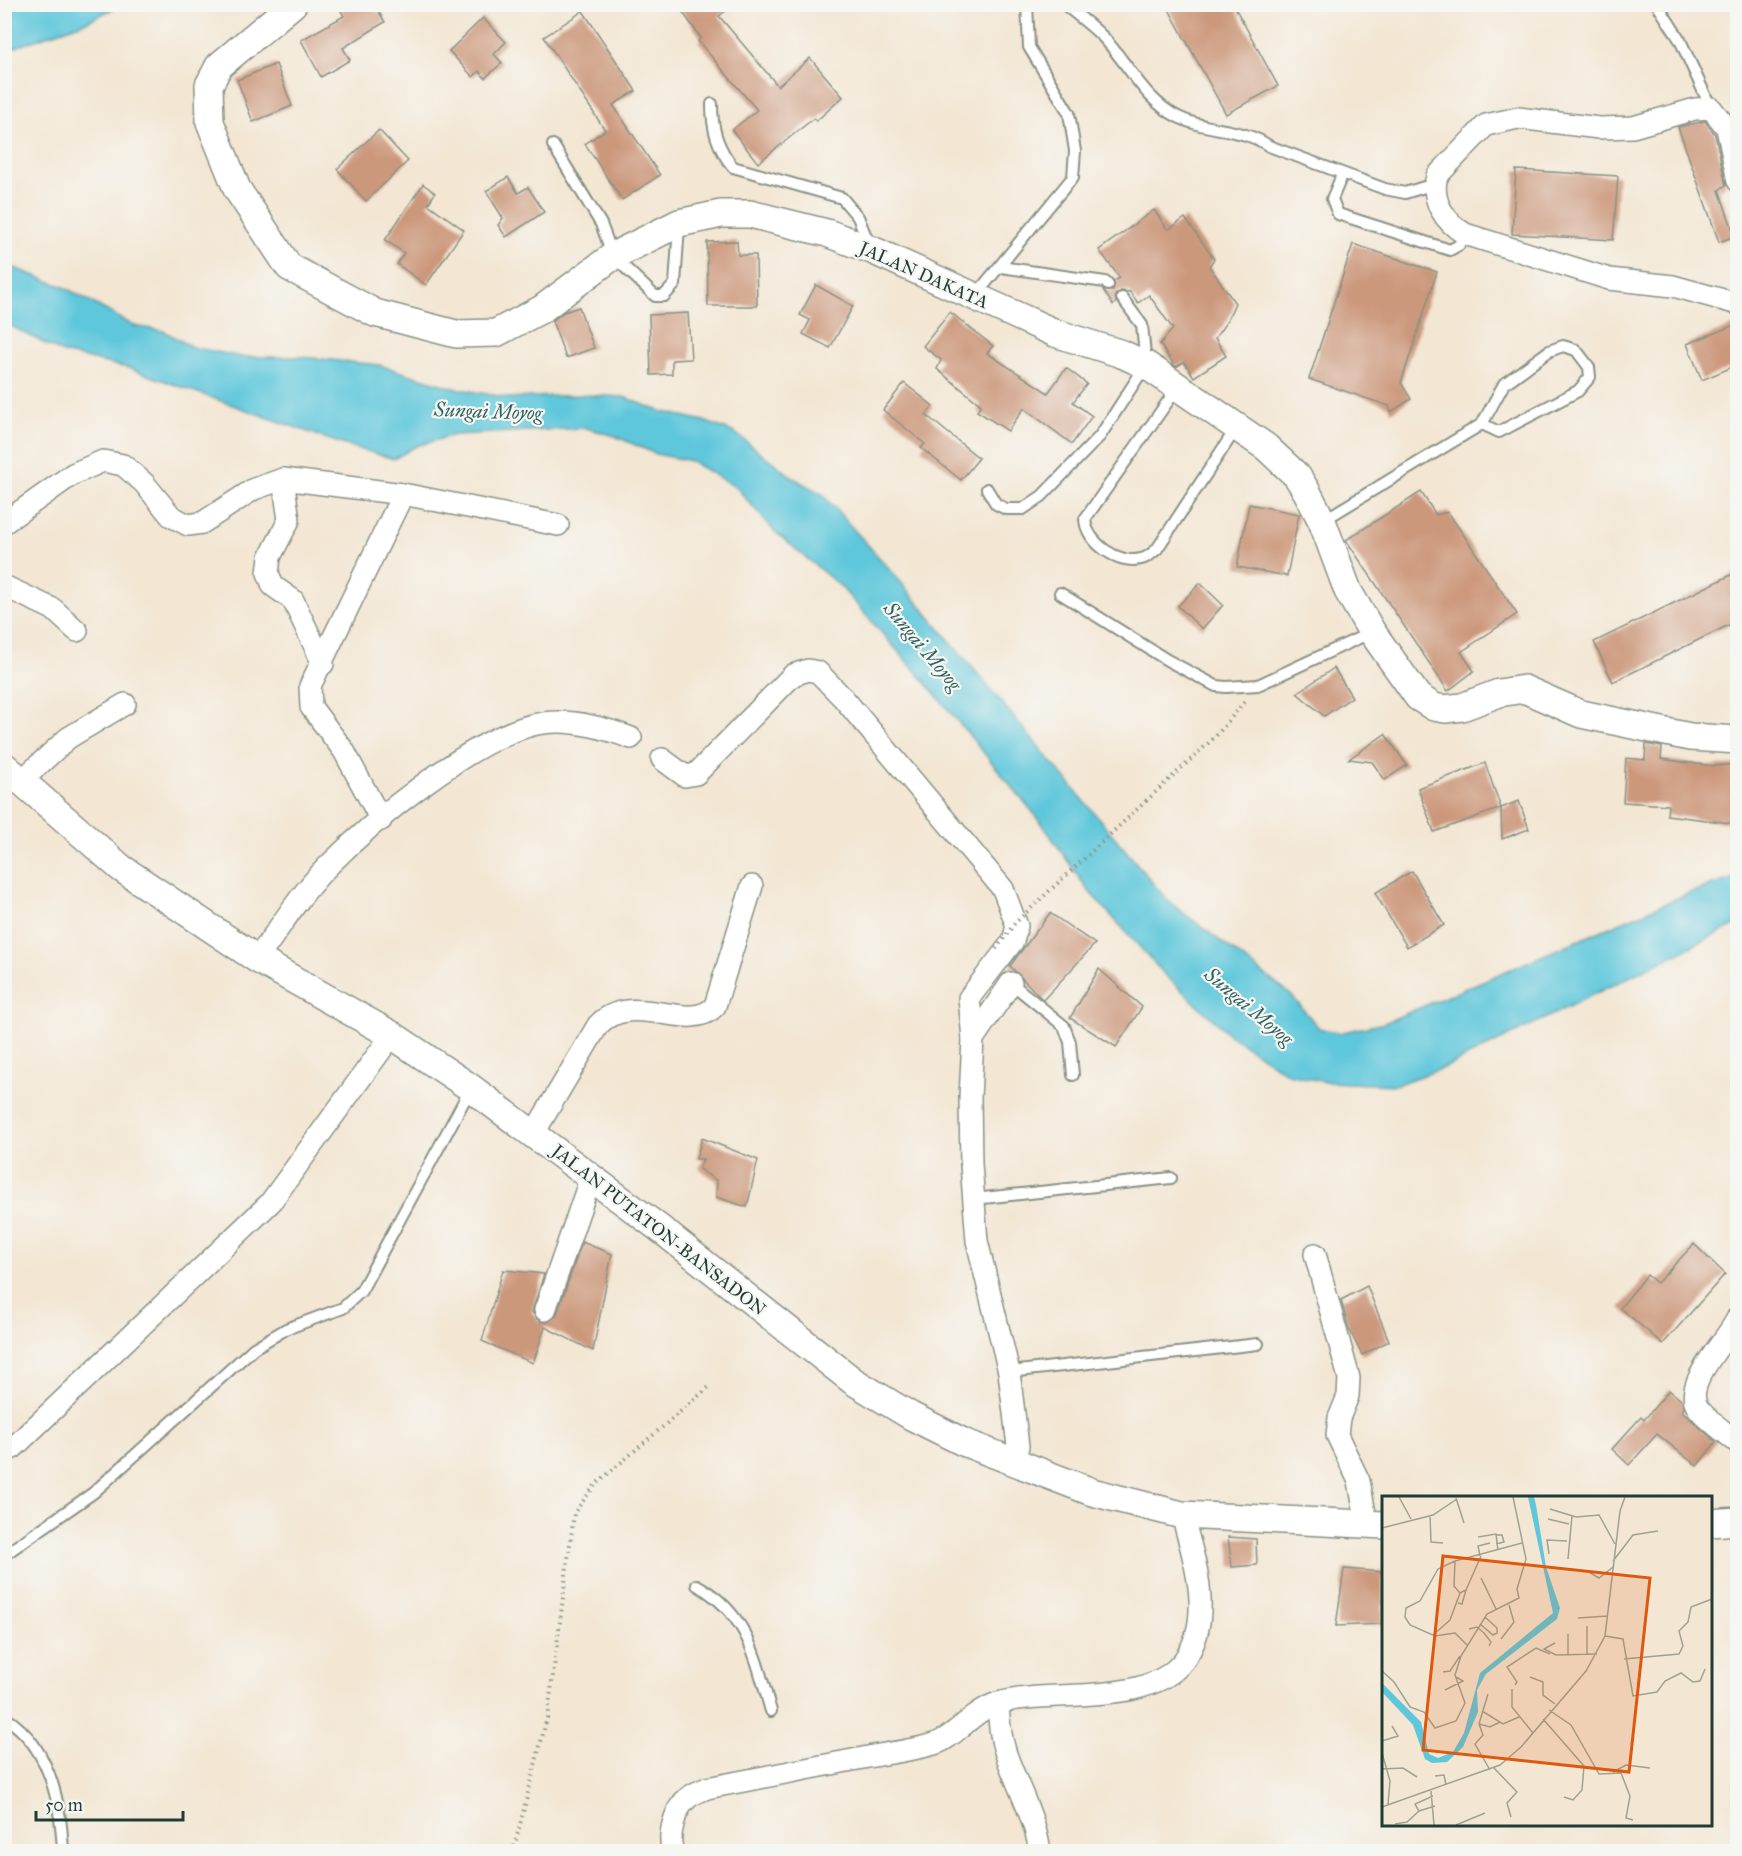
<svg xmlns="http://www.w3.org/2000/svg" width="1742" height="1856" font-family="'IM FELL Great Primer',serif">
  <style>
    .water { fill: #5fc7db; stroke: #3f8288; stroke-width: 1.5 }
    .building { fill: #cc987c }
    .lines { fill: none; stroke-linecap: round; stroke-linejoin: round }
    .service-casing { stroke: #899284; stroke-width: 14 }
    .minor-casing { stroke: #899284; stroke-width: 24 }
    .tertiary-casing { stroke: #899284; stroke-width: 30 }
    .path { stroke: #899284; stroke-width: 4; stroke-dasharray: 1.5 4.5; stroke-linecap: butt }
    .service { stroke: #fff; stroke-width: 10 }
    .minor { stroke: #fff; stroke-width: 21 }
    .tertiary { stroke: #fff; stroke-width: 27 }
    .path-bridge { stroke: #899284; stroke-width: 4; stroke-dasharray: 1.5 4.5; stroke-linecap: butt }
    .labels { text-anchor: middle; stroke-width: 4.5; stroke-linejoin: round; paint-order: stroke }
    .street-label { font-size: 18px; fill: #1f3d34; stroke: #f6f6f2 }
    .water-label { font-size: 20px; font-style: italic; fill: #2f605e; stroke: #f6f6f2 }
    .inset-road { fill: none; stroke: #9ea293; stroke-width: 1.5 }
    .view { fill: #de580e; fill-opacity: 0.15; stroke: #de580e; stroke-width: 3 }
    .inset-edge { fill: none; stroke: #1f3d34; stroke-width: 3 }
  </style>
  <rect width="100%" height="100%" fill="#f6f6f2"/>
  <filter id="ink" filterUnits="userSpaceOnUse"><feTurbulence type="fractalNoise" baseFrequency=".0167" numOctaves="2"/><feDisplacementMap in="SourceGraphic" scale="12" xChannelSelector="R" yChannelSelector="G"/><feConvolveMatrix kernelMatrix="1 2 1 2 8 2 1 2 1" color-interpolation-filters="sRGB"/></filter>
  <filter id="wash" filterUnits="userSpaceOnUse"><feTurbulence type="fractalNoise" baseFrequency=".008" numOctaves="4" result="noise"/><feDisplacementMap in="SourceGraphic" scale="24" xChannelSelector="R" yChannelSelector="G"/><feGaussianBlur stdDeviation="1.35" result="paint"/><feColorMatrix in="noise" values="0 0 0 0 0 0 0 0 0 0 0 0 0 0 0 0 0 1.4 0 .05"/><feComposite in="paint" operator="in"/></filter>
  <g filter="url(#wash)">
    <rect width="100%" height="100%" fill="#f3e6d3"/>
    <!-- water -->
    <g class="water">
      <polygon points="5,4 121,4 121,5 88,21 5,51"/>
      <polygon points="5,259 12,267 64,287 134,326 164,331 192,347 242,357 303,357 379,365 454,388 509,398 583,395 624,397 660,411 704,421 735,433 795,479 822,494 893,573 1168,901 1291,995 1319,1028 1339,1033 1384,1023 1692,892 1737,877 1737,924 1446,1067 1395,1085 1326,1082 1288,1074 1231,1036 1166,976 1087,889 1041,822 927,684 840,586 774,531 737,488 691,461 656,454 615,436 586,428 454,435 416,446 394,459 342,444 128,368 63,353 5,323"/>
    </g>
    <g id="blocks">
      <!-- building -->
      <g class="building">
        <polygon points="337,4 374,4 385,22 343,48 350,60 321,77 301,40 344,16"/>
        <polygon points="677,4 735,4 719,16 778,86 810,58 843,97 816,121 814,118 758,163 732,130 757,110 698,41 701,38"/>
        <polygon points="1166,4 1233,4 1278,86 1226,114"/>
        <polygon points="583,11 636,91 613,105 660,175 622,200 585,144 605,130 544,37"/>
        <polygon points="483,18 506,42 494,54 502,63 485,78 479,71 473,77 449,51"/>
        <polygon points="276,64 292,106 253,122 237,80"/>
        <polygon points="1705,121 1715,134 1726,185 1719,190 1735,236 1719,242 1678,127"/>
        <polygon points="379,130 408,161 366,201 337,169"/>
        <polygon points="1516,170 1618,176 1613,240 1512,234"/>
        <polygon points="508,177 518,193 528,187 544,212 506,237 498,225 503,218 486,191"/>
        <polygon points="423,184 435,193 428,204 464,230 426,285 397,264 404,253 385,240"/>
        <polygon points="1154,210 1168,230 1185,218 1214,259 1209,266 1235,303 1227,321 1215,338 1226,356 1194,377 1184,362 1176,367 1174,365 1160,344 1173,329 1149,295 1138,303 1130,292 1121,291 1115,295 1116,303 1113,305 1103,290 1113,291 1114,281 1120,278 1099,250"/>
        <polygon points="737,241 738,255 756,255 757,306 708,306 707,242"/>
        <polygon points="1353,244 1437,272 1401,383 1411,399 1391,412 1389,406 1309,379"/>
        <polygon points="816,285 853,306 830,348 803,334 810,320 800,315"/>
        <polygon points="579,307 594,348 566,358 552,321 564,312"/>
        <polygon points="950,312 993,346 987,353 1048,393 1066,368 1087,384 1073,402 1092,416 1072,444 1024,408 1008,431 977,411 981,405 937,369 941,360 923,346"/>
        <polygon points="688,313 691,359 672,360 672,374 651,375 649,315"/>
        <polygon points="1737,324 1737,365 1702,380 1687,344"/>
        <polygon points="904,383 933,406 926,415 979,458 961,480 921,448 925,444 883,410"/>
        <polygon points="1421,492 1436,515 1448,512 1517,614 1461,652 1474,671 1448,691 1346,540"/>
        <polygon points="1249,504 1299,514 1287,576 1237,567"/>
        <polygon points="1737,572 1737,621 1613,682 1594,642"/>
        <polygon points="1200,583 1223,605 1202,629 1178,606"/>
        <polygon points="1334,668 1352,697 1324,716 1297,693"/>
        <polygon points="1385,734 1407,765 1385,780 1372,762 1349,759"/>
        <polygon points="1646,744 1662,747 1661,759 1713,766 1737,764 1737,824 1667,815 1668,805 1623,802 1626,758 1645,760"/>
        <polygon points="1485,763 1501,808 1434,832 1418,788"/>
        <polygon points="1519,801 1529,829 1502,839 1501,808"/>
        <polygon points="1412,871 1444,925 1407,947 1375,893"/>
        <polygon points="1050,913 1095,944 1043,1000 1010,966"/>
        <polygon points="1099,969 1142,1007 1116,1047 1070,1018"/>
        <polygon points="702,1138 758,1160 747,1207 716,1197 717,1181 699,1169 703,1159 696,1159"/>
        <polygon points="582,1242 612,1254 593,1351 545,1327 533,1363 482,1341 503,1270 544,1274 532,1312 540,1322 548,1322 557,1314"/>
        <polygon points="1694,1244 1725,1274 1663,1344 1620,1308 1647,1275 1657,1283"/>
        <polygon points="1367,1286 1389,1341 1362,1355 1349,1329 1341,1300"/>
        <polygon points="1669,1390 1682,1401 1684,1408 1682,1411 1716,1442 1697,1466 1657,1434 1629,1465 1612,1449 1641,1417 1644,1420"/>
        <polygon points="1228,1537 1256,1539 1257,1565 1232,1567"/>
        <polygon points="1344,1569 1383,1572 1383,1624 1336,1626"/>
      </g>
    </g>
  </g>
  <g filter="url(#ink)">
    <use href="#blocks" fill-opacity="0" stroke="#899284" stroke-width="1.5"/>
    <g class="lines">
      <defs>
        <g id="service">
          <path d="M1064,4c13,11 27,21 39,33 25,26 41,63 75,80 30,15 64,10 91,29l116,43 20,4 29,-9"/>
          <polyline points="1657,4 1680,40 1711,108"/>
          <path d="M712,104c0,25 5,43 21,63l109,31 16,19 11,27"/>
          <polyline points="553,145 601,224 613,256 655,296 664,296 675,284 679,226"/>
          <polyline points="1342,175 1332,199 1338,214 1450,250 1459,245 1465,234"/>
          <polyline points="1001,267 1105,282 1108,285"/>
          <polyline points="975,296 1073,177 1075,151 1069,113 1029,47 1027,4"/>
          <path d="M1178,387l-93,132c1,23 33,46 56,40 7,-1 11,-6 16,-10l80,-122"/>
          <polyline points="987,489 996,504 1006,509 1023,509 1042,496 1100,436 1146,365 1142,325 1122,298"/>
          <polyline points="1322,521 1482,424 1504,384 1549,351 1563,346 1576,350 1589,367 1590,377 1578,391 1499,432 1482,424"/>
          <polyline points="1060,593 1167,660 1216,686 1226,687 1258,685 1372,632"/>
          <polyline points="1011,983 1064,1026 1070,1042 1073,1075"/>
          <polyline points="974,1199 1171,1178"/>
          <polyline points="1009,1372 1258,1344"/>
          <polyline points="4,1555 93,1493 254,1348 286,1329 343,1308 361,1291 471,1088"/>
          <path d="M697,1585c52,30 58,72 74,126"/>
          <path d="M4,1717c45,27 57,86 59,135"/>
        </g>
        <g id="minor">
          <path d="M1738,181l-11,-53 -16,-20 -16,1 -62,18 -34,1 -81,-10 -32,7 -49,51c-7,24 8,46 28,58l144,45 64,7 65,18"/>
          <polyline points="283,479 289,520 270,557 268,573 273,586 293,600 323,664"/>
          <polyline points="4,523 73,474 103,461 123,465 144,483 171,516 188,525 202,523 254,489 283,479 403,494 558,525"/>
          <polyline points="4,586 53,609 77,631"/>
          <polyline points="662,759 685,776 696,774 793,675 808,670 818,672 845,700 1003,889 1017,926 1013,941 969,998 973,1039"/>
          <polyline points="20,782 68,738 125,704"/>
          <polyline points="381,820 344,751 311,707 310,686 403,494"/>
          <path d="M257,959c22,-30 43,-65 70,-92 46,-46 146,-130 210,-143 30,-6 65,3 94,14"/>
          <polyline points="1011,983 973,1039 970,1097 971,1164 977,1241 1009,1372 1018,1446 1015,1461"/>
          <path d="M534,1133l64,-108c35,-36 91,10 117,-19l37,-120"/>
          <polyline points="1315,1254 1349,1378 1348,1396 1339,1418 1337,1435 1359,1481 1367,1524"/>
          <polyline points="545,1310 591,1177"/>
          <path d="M1738,1317c-10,23 -57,67 -40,91 10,13 27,24 40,35"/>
          <polyline points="4,1452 13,1448 270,1203 392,1035"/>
          <path d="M998,1703c1,17 2,34 8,51 11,32 29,63 34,98"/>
          <path d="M673,1852c-6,-16 2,-45 16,-55 5,-4 12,-6 18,-9 52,-10 104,-20 156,-30 23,-5 48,-7 71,-14 20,-5 39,-34 64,-41 53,-15 151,5 186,-43 31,-41 10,-102 -2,-145"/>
        </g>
        <g id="tertiary">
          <polyline points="293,4 219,66 209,85 210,122 237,189 289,267 375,313 456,334 496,333 542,309 613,256 679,223 721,214 750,214 827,233 872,250 1055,333 1122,354 1146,365 1266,447 1297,476 1307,492 1322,521 1348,591 1372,632 1418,697 1434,707 1445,709 1462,707 1499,693 1524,689 1581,714 1690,737 1738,740"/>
          <polyline points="4,766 121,868 257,959 392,1035 471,1088 659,1228 853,1381 911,1416 963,1442 1092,1492 1182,1515 1384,1525"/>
          <polyline points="1710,1523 1738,1521"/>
        </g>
      </defs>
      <!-- service casing -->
      <use href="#service" class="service-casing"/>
      <!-- minor casing -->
      <use href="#minor" class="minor-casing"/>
      <!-- tertiary casing -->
      <use href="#tertiary" class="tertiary-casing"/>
      <!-- path -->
      <g class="path">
        <polyline points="1146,801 1215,737 1246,700"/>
        <polyline points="513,1852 548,1714 574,1513 596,1484 709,1387"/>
      </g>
      <!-- service -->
      <use href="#service" class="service"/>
      <!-- minor -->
      <use href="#minor" class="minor"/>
      <!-- tertiary -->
      <use href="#tertiary" class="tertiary"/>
      <!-- path-bridge -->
      <polyline class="path-bridge" points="996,949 1015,923 1146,801"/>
    </g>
  </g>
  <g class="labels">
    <!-- street labels -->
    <g class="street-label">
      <text transform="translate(924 275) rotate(24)" y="6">JALAN DAKATA</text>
      <text transform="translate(659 1230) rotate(38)" y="6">JALAN PUTATON-BANSADON</text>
    </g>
    <!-- water labels -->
    <g class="water-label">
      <text transform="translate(488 411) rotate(2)" y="7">Sungai Moyog</text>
      <text transform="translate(923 646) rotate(50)" y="7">Sungai Moyog</text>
      <text transform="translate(1249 1006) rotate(40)" y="7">Sungai Moyog</text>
    </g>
  </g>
  <!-- overview -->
  <g transform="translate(1382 1496)">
    <rect width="330" height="330" fill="#f3e6d3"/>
    <path d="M146,1h6l2,8 10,62 14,41 -3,11 -71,55 -9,16 1,22 -15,35 -16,15 -15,1 -7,-4 -12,-34 -31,-33v-9l39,39 8,32 9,4 15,-6 11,-19 16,-60 73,-60z" fill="#5fc7db"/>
    <path class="inset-road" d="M17,1l12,22M74,2l8,25M168,13l26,8 23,-2 16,29M48,19l1,27 12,1M166,23l21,5M0,32l51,-13 24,-16M114,39h6l2,7 -8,2M96,41l18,-3 2,17M167,58l-2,-14 20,1M98,60l-2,-10 12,-3M186,63l4,-43M73,65l-17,8 -18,32 -14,7 -1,9 5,8 25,11 20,-3 12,12M231,65l20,-26 25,-4M205,75l12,7 14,-11M105,94l-6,-12 15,31M78,97l-6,-7 1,-25 67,-18M78,97l6,-3 15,-34M76,107l4,1 4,-14M196,122l30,-2M98,128l13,11 4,-2v-5l-12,-11M205,130v28M87,133l8,-2 7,6 7,9 -2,4M186,138v22M51,139l17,-15 10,-27M223,140l18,3 10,57 24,-4 8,-11 16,-8 12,9 7,-1 5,-12M119,143l13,-17 -5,-17M173,147l-11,6 12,6 41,-1M242,163l55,-5 4,-8 -4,-15 9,-9 3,-15 21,-8M0,175l12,11 16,25 14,5 11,16 21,-7 9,-18 -10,-28 6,-19 26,-42 32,-16 -2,-9 9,-30 -13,-62M61,176l7,-1 10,-15M148,181l13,5v13l12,9M133,189l2,-3 -10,-15 29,-19 14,6M130,193v18l21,26M63,194l18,-9 -7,-4M106,198l-9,30 4,11 -8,9 15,26M167,214l22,15 28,49 22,-1 9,23 -4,22 7,2M100,215l21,13 16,-7M161,223l41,47 -2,24 -9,10 -9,-3M97,228l11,3 10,-5M0,245l16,-5 -6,-10M0,257l8,28 -2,23M112,272l23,24 -10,11 4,14M0,273l21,-1 14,9M231,276l13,-7 24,3M53,280l9,-1 2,10M49,295l3,34M51,300l-18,8 4,7 16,-5M0,311l118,-42 21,-18 65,-76 19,-35 15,-125 5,-14M13,328l12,-2 12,-11M74,329l29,-12"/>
    <path class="view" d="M61,60l207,22 -21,194 -206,-22z"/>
    <rect width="330" height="330" class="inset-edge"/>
  </g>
  <!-- margin -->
  <rect width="1742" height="1856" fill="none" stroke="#f6f6f2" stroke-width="24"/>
  <!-- scale -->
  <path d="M36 1811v9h147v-9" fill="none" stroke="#1f3d34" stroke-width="3"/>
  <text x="45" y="1811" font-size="18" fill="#1f3d34" stroke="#f6f6f2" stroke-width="4.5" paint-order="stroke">50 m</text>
</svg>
